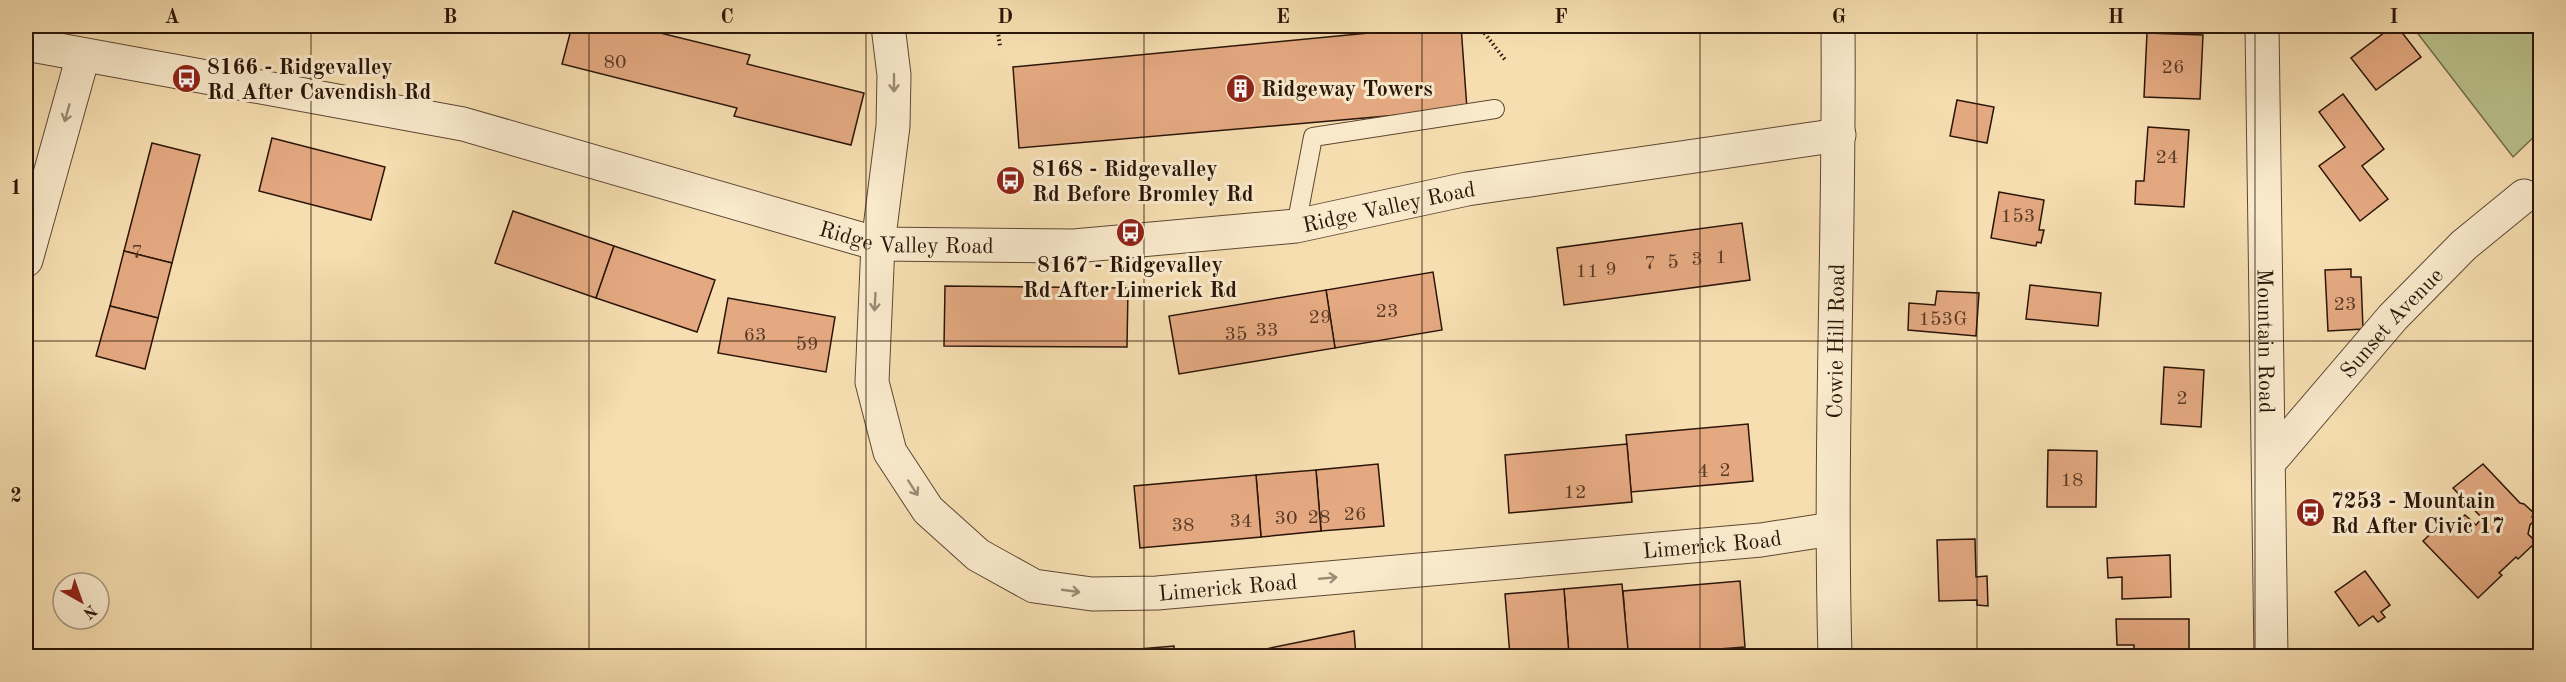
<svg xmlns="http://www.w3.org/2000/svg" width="2566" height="682" font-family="'Old Standard TT',serif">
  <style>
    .green { fill: #bac28d; stroke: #726c4b; stroke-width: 1.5 }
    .building { fill: #e4a981; stroke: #2b1509; stroke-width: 1.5 }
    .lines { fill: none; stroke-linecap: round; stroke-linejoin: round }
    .service-casing { stroke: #5e4733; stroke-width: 20 }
    .minor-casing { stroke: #5e4733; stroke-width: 35 }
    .tertiary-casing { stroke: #5e4733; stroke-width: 35 }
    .path { stroke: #2b1509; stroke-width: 4; stroke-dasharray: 1.5 3; stroke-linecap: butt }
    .service { stroke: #f9eacc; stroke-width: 18 }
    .minor { stroke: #f9eacc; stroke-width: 33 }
    .tertiary { stroke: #f9eacc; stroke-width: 33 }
    .oneway { stroke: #9c8a74 }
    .grid { fill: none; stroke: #2b1509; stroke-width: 1.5; stroke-opacity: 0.55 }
    .labels { text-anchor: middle; stroke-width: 6; stroke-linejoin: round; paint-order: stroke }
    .number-label { font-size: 20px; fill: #593a27 }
    .poi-label { font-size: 22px; font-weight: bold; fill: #2b1509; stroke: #f9eacc; text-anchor: start }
    .street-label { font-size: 22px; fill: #2b1509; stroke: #f9eacc }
    .neatline { fill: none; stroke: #2b1509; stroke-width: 2 }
    .grid-label { font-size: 20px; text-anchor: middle; font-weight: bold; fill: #2b1509 }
  </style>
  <rect width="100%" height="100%" fill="#f6deb0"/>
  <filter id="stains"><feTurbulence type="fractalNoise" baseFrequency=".00333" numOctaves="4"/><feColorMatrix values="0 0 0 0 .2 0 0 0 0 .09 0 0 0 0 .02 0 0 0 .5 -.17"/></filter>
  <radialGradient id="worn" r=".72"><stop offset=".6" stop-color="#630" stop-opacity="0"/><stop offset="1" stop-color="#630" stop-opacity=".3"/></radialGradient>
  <!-- green -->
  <polygon class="green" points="2412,26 2540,26 2540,131 2513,157"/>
  <!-- building -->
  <g class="building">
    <polygon points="572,26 632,26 750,55 747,64 864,93 851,145 734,116 737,108 562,64"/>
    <polygon points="1442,26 1461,26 1467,109 1019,148 1013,67"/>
    <polygon points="2393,26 2397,26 2421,57 2376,90 2351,58"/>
    <polygon points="2147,33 2203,35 2200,99 2144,97"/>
    <polygon points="2343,94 2384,149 2362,166 2388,199 2360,221 2319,166 2345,147 2319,112"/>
    <polygon points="1957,100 1994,107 1987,143 1950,136"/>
    <polygon points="2148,127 2189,130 2184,207 2135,204 2136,181 2144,181"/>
    <polygon points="272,138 385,167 371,220 259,191"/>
    <polygon points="152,143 200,155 172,263 124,251"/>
    <polygon points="1999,192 2044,200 2039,230 2044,230 2041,243 2037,242 2036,246 1991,238"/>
    <polygon points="513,211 614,246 596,298 495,263"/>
    <polygon points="1742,223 1750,280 1564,305 1557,248"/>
    <polygon points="614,246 715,280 697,332 596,298"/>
    <polygon points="124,251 172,263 158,318 110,306"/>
    <polygon points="2351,269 2351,277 2361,277 2363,329 2328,331 2325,270"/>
    <polygon points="1433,272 1442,330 1335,348 1326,290"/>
    <polygon points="2030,285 2101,293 2098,326 2026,319"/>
    <polygon points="945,286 1128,288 1127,347 944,346"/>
    <polygon points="1326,290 1335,348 1179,374 1169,316"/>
    <polygon points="1937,291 1979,293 1976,336 1908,330 1909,303 1935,305"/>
    <polygon points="728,298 835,317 826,372 718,353"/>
    <polygon points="110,306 158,318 145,369 96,356"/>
    <polygon points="2164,367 2204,370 2201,427 2161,424"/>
    <polygon points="1748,424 1753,481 1631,492 1626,435"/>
    <polygon points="1627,444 1632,502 1509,513 1505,455"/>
    <polygon points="2048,450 2097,451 2096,507 2047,507"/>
    <polygon points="1378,464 1384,526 1321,531 1316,470"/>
    <polygon points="2483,464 2520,503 2524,504 2534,513 2532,517 2536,519 2530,525 2528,534 2536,542 2518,559 2516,557 2499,573 2502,575 2478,598 2423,541 2442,523 2449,530 2465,515 2476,525 2482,518 2453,488"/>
    <polygon points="1316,470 1321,531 1261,537 1256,475"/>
    <polygon points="1256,475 1261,537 1140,548 1134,486"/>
    <polygon points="1975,539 1976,577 1987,576 1988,606 1977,605 1977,600 1939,601 1937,540"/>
    <polygon points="2170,555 2171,597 2122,599 2122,577 2108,578 2107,558"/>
    <polygon points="2365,571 2390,605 2381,612 2385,617 2378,622 2373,616 2359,626 2335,592"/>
    <polygon points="1740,581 1745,647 1628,656 1623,591"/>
    <polygon points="1622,584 1628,650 1569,655 1564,589"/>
    <polygon points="1564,589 1569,655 1510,656 1505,594"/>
    <polygon points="2116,619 2189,619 2189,656 2134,656 2134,645 2117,645"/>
    <polygon points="1354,631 1356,656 1231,656"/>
    <polygon points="1174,646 1175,656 1115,656 1115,651"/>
  </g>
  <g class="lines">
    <defs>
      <polyline id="service" points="1296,226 1313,137 1495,109"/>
      <g id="minor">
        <path id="s1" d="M888,26l6,49 -1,51 -15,118 -6,138 18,70 38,58 50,45 56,31 58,8 65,-1 604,-53 71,-11"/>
        <path id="s2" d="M2262,26l9,630"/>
        <path id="s3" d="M26,44l437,80 415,120 196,2 222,-20 171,-37 372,-54"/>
        <polyline points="26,260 83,56"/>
        <path id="s4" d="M2270,461l123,-144 71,-72 60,-49"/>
      </g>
      <g id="tertiary">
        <path id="s5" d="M1835,656c-6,-210 5,-420 3,-630"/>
      </g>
    </defs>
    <!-- service casing -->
    <use href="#service" class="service-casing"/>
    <!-- minor casing -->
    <use href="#minor" class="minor-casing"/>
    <!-- tertiary casing -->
    <use href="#tertiary" class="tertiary-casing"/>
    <!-- path -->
    <g class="path">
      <polyline points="997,26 1000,46"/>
      <polyline points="1479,26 1506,61"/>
    </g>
    <!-- service -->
    <use href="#service" class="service"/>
    <!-- minor -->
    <use href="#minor" class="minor"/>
    <!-- tertiary -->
    <use href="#tertiary" class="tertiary"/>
  </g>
  <!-- one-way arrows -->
  <defs><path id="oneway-shaft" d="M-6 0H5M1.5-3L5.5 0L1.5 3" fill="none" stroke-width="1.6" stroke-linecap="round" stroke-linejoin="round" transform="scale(1.5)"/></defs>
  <g class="oneway">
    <use href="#oneway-shaft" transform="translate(894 83) rotate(90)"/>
    <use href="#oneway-shaft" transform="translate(67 113) rotate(106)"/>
    <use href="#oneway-shaft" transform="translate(875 302) rotate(93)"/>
    <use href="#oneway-shaft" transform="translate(913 488) rotate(57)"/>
    <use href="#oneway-shaft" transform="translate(1328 578) rotate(-5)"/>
    <use href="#oneway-shaft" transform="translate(1071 591) rotate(8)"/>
  </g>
  <!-- grid -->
  <path class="grid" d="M311,26v630M589,26v630M866,26v630M1144,26v630M1422,26v630M1700,26v630M1977,26v630M2255,26v630M26,341h2514"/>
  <!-- icons -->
  <defs>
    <symbol id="bus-disc" viewBox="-11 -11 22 22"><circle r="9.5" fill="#8f2418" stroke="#f9eacc"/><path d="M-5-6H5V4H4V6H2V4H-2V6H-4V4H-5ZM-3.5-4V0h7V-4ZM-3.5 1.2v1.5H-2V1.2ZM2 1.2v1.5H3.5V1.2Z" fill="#fff"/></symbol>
    <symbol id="building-disc" viewBox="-11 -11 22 22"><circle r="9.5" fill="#8f2418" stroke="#f9eacc"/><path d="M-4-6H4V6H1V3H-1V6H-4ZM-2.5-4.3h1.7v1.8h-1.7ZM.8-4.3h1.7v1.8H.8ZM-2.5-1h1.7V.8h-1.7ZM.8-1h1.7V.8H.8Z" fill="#fff"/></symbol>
  </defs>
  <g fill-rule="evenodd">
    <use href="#bus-disc" x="170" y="62" width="33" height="33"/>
    <use href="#building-disc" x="1224" y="72" width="33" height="33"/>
    <use href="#bus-disc" x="994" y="164" width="33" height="33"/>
    <use href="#bus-disc" x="1114" y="216" width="33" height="33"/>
    <use href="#bus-disc" x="2294" y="496" width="33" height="33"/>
  </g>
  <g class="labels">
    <!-- number labels -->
    <g class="number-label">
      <text x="615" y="68">80</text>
      <text x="2173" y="73">26</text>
      <text x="2167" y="163">24</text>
      <text x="2018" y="222">153</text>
      <text x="137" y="258">7</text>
      <text x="1721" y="263">1</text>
      <text x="1697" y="265">3</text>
      <text x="1673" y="268">5</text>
      <text x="1650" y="269">7</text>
      <text x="1611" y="275">9</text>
      <text x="1587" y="277">11</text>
      <text x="2345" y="310">23</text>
      <text x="1387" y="317">23</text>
      <text x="1320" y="323">29</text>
      <text x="1943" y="325">153G</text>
      <text x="1267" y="336">33</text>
      <text x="1236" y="340">35</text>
      <text x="755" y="341">63</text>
      <text x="807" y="350">59</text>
      <text x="2182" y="404">2</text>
      <text x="1725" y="476">2</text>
      <text x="1703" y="477">4</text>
      <text x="2072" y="486">18</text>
      <text x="1575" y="498">12</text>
      <text x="1355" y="520">26</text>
      <text x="1319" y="523">28</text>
      <text x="1286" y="524">30</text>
      <text x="1241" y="527">34</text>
      <text x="1183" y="531">38</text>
    </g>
    <!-- poi labels -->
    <g class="poi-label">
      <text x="207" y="74">8166 - Ridgevalley<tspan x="207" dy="25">Rd After Cavendish Rd</tspan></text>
      <text x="1261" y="96">Ridgeway Towers</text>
      <text x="1032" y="176">8168 - Ridgevalley<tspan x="1032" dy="25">Rd Before Bromley Rd</tspan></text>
      <text x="1130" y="272" text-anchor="middle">8167 - Ridgevalley<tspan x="1130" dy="25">Rd After Limerick Rd</tspan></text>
      <text x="2331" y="508">7253 - Mountain<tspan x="2331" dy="25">Rd After Civic 17</tspan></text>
    </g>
    <!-- street labels -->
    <g class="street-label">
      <text dy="8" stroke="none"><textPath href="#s3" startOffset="1390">Ridge Valley Road</textPath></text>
      <text dy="8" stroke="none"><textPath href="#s3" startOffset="904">Ridge Valley Road</textPath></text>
      <text dy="8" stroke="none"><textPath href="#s4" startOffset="184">Sunset Avenue</textPath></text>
      <text dy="8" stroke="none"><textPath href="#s5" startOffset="315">Cowie Hill Road</textPath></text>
      <text dy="8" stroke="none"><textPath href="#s2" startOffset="315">Mountain Road</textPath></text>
      <text dy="8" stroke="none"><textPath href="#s1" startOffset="1311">Limerick Road</textPath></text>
      <text dy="8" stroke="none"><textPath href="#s1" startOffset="825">Limerick Road</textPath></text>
    </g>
  </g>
  <!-- margin -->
  <rect width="2566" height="682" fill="none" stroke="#f6deb0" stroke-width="66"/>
  <!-- north arrow -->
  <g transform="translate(81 601) rotate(140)"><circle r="28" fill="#f9eacc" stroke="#a7957e" stroke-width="1.5"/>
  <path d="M0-4.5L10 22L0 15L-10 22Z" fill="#8f2418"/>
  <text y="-9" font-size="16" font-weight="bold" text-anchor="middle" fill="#2b1509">N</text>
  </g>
  <rect x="33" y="33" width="2500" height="616" class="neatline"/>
  <g class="grid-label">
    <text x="172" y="23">A</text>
    <text x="450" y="23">B</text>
    <text x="727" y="23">C</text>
    <text x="1005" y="23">D</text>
    <text x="1283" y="23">E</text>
    <text x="1561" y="23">F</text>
    <text x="1839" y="23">G</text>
    <text x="2116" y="23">H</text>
    <text x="2394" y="23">I</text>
    <text x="16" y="194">1</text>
    <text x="16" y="502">2</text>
  </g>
  <rect width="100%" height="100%" filter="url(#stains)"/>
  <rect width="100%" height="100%" fill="url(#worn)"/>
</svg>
